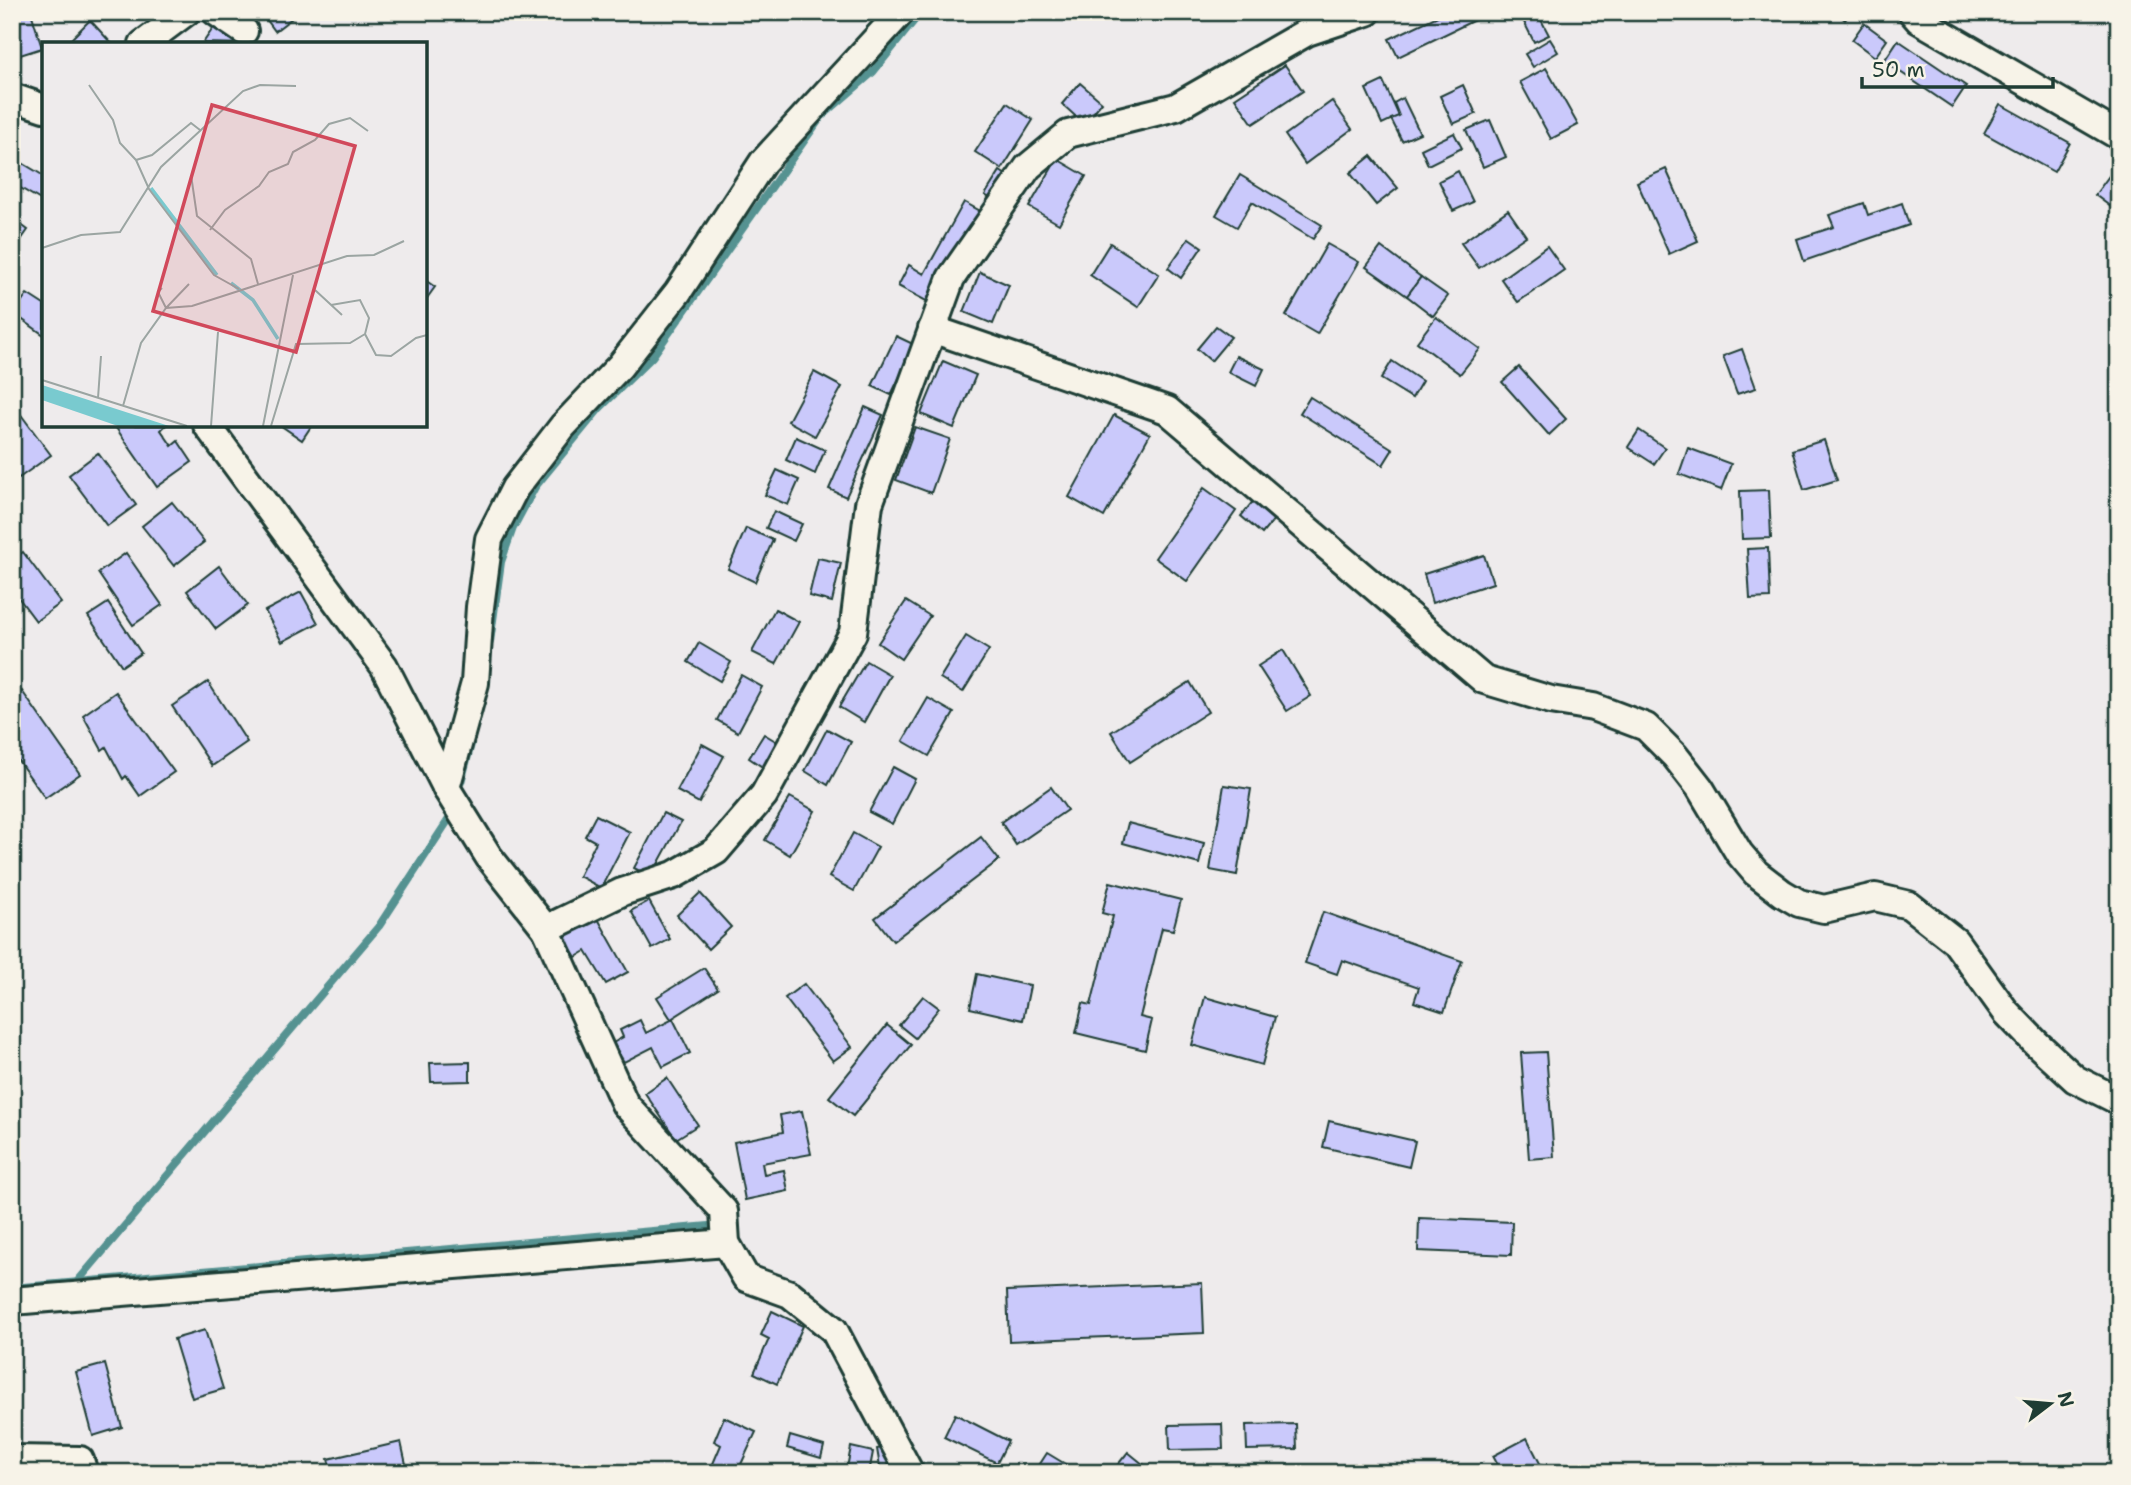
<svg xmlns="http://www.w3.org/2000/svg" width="2131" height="1485" font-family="'Shantell Sans',sans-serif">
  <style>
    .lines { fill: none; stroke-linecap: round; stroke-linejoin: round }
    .stream { stroke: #559291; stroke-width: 8 }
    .building { fill: #cac9fb; stroke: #1f3d34; stroke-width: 2 }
    .minor-casing { stroke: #1f3d34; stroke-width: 32 }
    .minor { stroke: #f7f3e8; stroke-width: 26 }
    .inset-river { fill: none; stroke: #79cacf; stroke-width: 3.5 }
    .inset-road { fill: none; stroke: #9ba5a2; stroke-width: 2 }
    .view { fill: #d1495b; fill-opacity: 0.15; stroke: #d1495b; stroke-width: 3.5 }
    .inset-edge { fill: none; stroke: #1f3d34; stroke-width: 3.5 }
  </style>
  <rect width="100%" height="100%" fill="#eeebec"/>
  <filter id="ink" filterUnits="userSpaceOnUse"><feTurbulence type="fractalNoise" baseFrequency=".0143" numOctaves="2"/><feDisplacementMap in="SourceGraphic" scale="14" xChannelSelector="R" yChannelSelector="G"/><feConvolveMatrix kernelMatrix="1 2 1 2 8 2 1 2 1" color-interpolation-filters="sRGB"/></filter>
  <g filter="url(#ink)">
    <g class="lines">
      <!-- stream -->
      <g class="stream">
        <polyline points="490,642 501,562 513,528 535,487 599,409 652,357 821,117 873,72 921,12"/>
        <polyline points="461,782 471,744"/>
        <polyline points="77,1282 379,926 449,819 452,808"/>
        <polyline points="12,1288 709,1226"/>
      </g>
    </g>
    <!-- building -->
    <g class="building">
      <polygon points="12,12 31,12 42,48 14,57"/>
      <polygon points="269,12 300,12 275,31 264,16"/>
      <polygon points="1446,12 1489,13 1398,57 1389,39"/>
      <polygon points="1519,12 1537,12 1549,35 1534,42"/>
      <polygon points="1688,12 1703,12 1698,19"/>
      <polygon points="1836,12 1851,12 1845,20"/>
      <polygon points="90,20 112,44 77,44 72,38"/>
      <polygon points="1864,23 1887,40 1875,57 1852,40"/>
      <polygon points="216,24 246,44 203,43"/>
      <polygon points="1550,39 1558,52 1533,67 1525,54"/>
      <polygon points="1898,40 1966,86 1952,107 1884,61"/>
      <polygon points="1285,65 1303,91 1253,124 1235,98"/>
      <polygon points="1546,68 1578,125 1551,139 1520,82"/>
      <polygon points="1383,81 1399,116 1382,124 1366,89"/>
      <polygon points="1080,83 1102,102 1084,124 1062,104"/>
      <polygon points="1463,85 1476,114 1453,124 1440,96"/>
      <polygon points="1403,98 1420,133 1402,141 1391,119 1399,116 1394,103"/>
      <polygon points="1332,101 1352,129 1305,164 1285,135"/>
      <polygon points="1007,103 1033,120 1002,169 975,152"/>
      <polygon points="2000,104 2070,143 2054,172 1984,133"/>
      <polygon points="1490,120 1506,157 1483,167 1466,130"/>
      <polygon points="1454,133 1462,148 1428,165 1421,149"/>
      <polygon points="1371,156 1398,188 1376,205 1350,173"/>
      <polygon points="14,158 44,176 44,202 12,183"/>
      <polygon points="1057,159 1086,176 1059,224 1029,207"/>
      <polygon points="2117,165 2119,166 2119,213 2095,195"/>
      <polygon points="1666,169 1698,241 1669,254 1637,182"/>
      <polygon points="1000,171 1012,179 997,203 985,195"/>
      <polygon points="1458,171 1473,202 1453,211 1439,181"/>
      <polygon points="1240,175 1322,225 1313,239 1252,202 1237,227 1216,215"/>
      <polygon points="964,202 982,212 930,303 898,286 909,265 924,274"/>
      <polygon points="1864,203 1868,215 1902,203 1909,225 1804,261 1797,239 1834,227 1829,215"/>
      <polygon points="1508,210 1526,236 1479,268 1461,243"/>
      <polygon points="12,218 28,230 16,247 12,244"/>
      <polygon points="1189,238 1202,247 1181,278 1168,268"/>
      <polygon points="1110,243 1159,274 1138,307 1090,275"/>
      <polygon points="1327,244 1359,262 1317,334 1286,316"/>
      <polygon points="1547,246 1564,270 1518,302 1501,279"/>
      <polygon points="1381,247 1421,277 1407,296 1366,267"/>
      <polygon points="980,272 1009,285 993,324 964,312"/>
      <polygon points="1421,277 1448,296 1433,316 1407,296"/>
      <polygon points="425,280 435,287 425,301"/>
      <polygon points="27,294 44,305 44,335 13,313"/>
      <polygon points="1436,317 1480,349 1460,374 1417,342"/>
      <polygon points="1216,326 1231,337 1211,361 1197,349"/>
      <polygon points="896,336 915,345 891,395 872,386"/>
      <polygon points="1742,349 1756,388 1737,394 1723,356"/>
      <polygon points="1236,356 1264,369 1256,386 1228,372"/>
      <polygon points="943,361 976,375 954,428 921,414"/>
      <polygon points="1392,361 1422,381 1412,398 1381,379"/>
      <polygon points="1519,367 1566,419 1549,435 1502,382"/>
      <polygon points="814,372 842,387 815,436 788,421"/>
      <polygon points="1310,397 1393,449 1383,465 1300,413"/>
      <polygon points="865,407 883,415 846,497 829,489"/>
      <polygon points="16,408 51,455 19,478 12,469 12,411"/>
      <polygon points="1114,415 1150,434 1104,517 1069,497"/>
      <polygon points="114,425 166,425 161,430 172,446 178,441 192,462 157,487"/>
      <polygon points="280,425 312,425 302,440"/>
      <polygon points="915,427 950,439 931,493 896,480"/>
      <polygon points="1639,430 1665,448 1654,464 1628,447"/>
      <polygon points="796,437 825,450 815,474 786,460"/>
      <polygon points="1824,440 1837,480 1804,490 1792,450"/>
      <polygon points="1688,448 1731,464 1721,490 1679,474"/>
      <polygon points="98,453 136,505 107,526 69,475"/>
      <polygon points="777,470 799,480 788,505 765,495"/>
      <polygon points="1204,488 1236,511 1187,581 1155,558"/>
      <polygon points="1769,490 1771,538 1742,539 1740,491"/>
      <polygon points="1254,500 1275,518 1262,534 1241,516"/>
      <polygon points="172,502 204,542 174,566 142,526"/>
      <polygon points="774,511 802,524 794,541 766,528"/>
      <polygon points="746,528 773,540 755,582 728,569"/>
      <polygon points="1768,548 1770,598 1750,599 1747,549"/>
      <polygon points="23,552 61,603 36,621 12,589 12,560"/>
      <polygon points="126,553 162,605 133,625 98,573"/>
      <polygon points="1484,555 1493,583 1432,603 1424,574"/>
      <polygon points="818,558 841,563 832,602 809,596"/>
      <polygon points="219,566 248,605 216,629 187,591"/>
      <polygon points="301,592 318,623 282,642 265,611"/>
      <polygon points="906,601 930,616 901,659 878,643"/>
      <polygon points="108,603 141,653 122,666 88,616"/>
      <polygon points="775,609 799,622 776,664 752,652"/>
      <polygon points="966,636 989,650 963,692 940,678"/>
      <polygon points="699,643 731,662 720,681 688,662"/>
      <polygon points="1283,650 1311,696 1287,711 1258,666"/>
      <polygon points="866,661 890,675 864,722 839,707"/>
      <polygon points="741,675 762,687 738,732 717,720"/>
      <polygon points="208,682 247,742 212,766 172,706"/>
      <polygon points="1190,682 1208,712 1130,762 1111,732"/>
      <polygon points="22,691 80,774 45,798 12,752 12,698"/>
      <polygon points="116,692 174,772 140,796 126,776 123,779 106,747 102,750 83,715"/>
      <polygon points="928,698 954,713 929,756 903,741"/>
      <polygon points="827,729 851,742 828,785 805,771"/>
      <polygon points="764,734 779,743 764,768 749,758"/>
      <polygon points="702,744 724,756 699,803 677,791"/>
      <polygon points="893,767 915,779 892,824 869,812"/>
      <polygon points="1224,785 1251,789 1237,875 1210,870"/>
      <polygon points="1051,787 1067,810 1016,845 1001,822"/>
      <polygon points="790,797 815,811 790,855 765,840"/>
      <polygon points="663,813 681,822 651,877 634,868"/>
      <polygon points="596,815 630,832 601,888 579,876 596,842 585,836"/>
      <polygon points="1128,823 1204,843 1199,864 1123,843"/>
      <polygon points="853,833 878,847 854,891 829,877"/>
      <polygon points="981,837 999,860 893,941 875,918"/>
      <polygon points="1110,882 1181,900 1173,930 1162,928 1140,1017 1152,1020 1145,1050 1076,1033 1083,1003 1091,1005 1113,916 1102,913"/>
      <polygon points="700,893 731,927 708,949 677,915"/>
      <polygon points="649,901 670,939 652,949 631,911"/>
      <polygon points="1323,912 1462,961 1444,1012 1414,1002 1419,987 1342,960 1337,974 1305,963"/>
      <polygon points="597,917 628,972 606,984 586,951 576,957 563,936"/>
      <polygon points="704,968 718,989 671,1019 657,997"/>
      <polygon points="977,974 1030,986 1023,1020 970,1008"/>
      <polygon points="804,984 852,1047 833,1061 785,998"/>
      <polygon points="923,996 939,1008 915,1038 899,1025"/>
      <polygon points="1205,997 1275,1017 1262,1065 1192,1045"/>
      <polygon points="673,1019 690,1053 663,1067 653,1047 624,1062 613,1043 623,1037 620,1030 640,1020 646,1033"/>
      <polygon points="887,1025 911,1045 853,1116 829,1097"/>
      <polygon points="1546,1052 1554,1157 1529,1159 1521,1053"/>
      <polygon points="470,1062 470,1081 431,1082 430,1063"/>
      <polygon points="667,1078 698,1125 676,1139 645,1093"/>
      <polygon points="802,1111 811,1154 762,1163 764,1174 784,1170 788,1191 745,1200 734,1142 783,1132 780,1115"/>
      <polygon points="1329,1121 1415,1141 1409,1167 1323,1147"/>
      <polygon points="1419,1218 1512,1222 1511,1255 1418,1251"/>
      <polygon points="1202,1283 1204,1333 1009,1341 1007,1291"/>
      <polygon points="772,1311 803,1326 777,1384 754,1373 769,1339 761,1335"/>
      <polygon points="205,1330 223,1389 192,1398 174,1339"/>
      <polygon points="105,1364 122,1427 93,1436 76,1372"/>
      <polygon points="955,1414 1008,1441 997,1463 944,1437"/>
      <polygon points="724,1417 756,1432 737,1473 709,1473 721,1445 714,1441"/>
      <polygon points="1222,1424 1223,1449 1170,1450 1169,1425"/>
      <polygon points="1296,1424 1297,1449 1247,1450 1246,1425"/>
      <polygon points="790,1436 824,1446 821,1458 787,1448"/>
      <polygon points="1527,1438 1545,1473 1502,1473 1493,1456"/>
      <polygon points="401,1442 408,1473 332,1473 328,1459"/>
      <polygon points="891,1446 896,1472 881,1473 877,1449"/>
      <polygon points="851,1447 873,1452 869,1473 846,1473"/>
      <polygon points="1128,1452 1154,1473 1121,1473 1115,1468"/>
      <polygon points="1047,1453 1080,1473 1047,1473 1038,1467"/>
    </g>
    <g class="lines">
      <defs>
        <g id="minor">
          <polyline points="216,12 244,31"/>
          <polyline points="1912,12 1919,20 2119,136"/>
          <polyline points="143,44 186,12"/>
          <polyline points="12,97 44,108"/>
          <polyline points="932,329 1167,410 1484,680 1551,700 1593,707 1646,727 1675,756 1700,788 1739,853 1756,873 1782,893 1799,903 1824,909 1875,897 1909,905 1955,941 2006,1012 2036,1043 2075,1079 2119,1101"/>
          <polyline points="207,425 384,666 448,791 489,857 546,929 625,1104 724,1211 726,1243 746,1278 790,1294 834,1330 910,1473"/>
          <polyline points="446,788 475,683 480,607 489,539 515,488 563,426 620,366 678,292 763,162 901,12"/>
          <polyline points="546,929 622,892 674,875 716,851 764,795 853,633 869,504 951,278 1028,167 1068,134 1176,107 1307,32 1367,12"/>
          <polyline points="12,1301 726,1243"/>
          <polyline points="12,1459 80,1460 84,1473"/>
        </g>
      </defs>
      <!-- minor casing -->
      <use href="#minor" class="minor-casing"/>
      <!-- minor -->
      <use href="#minor" class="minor"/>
    </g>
  </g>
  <!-- overview -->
  <g transform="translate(42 42)">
    <rect width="385" height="385" fill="#eeebec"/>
    <path d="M0,343l31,10 96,31h-51l-76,-26z" fill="#79cacf"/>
    <path class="inset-river" d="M109,146l66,87M189,241l22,17 25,39"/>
    <path class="inset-road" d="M47,43l24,35 7,23 16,17 16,-5 39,-32 9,7M94,118l13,29 65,86 25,14M149,133l6,41 54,43 7,25M168,188l15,-20 34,-24 10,-14 19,-8 5,-12 22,-12 14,-16 21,-6 18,13M0,206l39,-13 39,-3 41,-65 82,-76 17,-6 36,1M120,246l-4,4 8,16 23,-24M273,248l27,25M289,263l29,-5 9,18 -4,16 11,21 15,1 25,-18 11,-3M0,338l145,46M56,356l3,-42M81,364l18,-63 25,-35 26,-2 155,-50 27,-1 30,-14M169,384l7,-94M221,384l30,-151M229,384l25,-82 54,-1 15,-9"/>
    <path class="view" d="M170,63l143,41 -59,206 -143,-41z"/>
    <rect width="385" height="385" class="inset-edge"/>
  </g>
  <!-- margin -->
  <rect width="2131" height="1485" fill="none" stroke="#f7f3e8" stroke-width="42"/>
  <rect x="21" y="21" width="2089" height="1443" fill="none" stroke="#1f3d34" stroke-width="2.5" filter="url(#ink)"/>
  <!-- north arrow -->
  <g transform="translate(2050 1404) rotate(74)" stroke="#f7f3e8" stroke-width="5" paint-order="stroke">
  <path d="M0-5L12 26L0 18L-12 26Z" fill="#1f3d34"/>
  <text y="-10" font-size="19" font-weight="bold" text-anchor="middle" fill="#1f3d34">N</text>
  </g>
  <!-- scale -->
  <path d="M1862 77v10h191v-10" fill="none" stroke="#1f3d34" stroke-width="3.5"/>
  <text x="1872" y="77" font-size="21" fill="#1f3d34" stroke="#f7f3e8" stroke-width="5" paint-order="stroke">50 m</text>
</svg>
